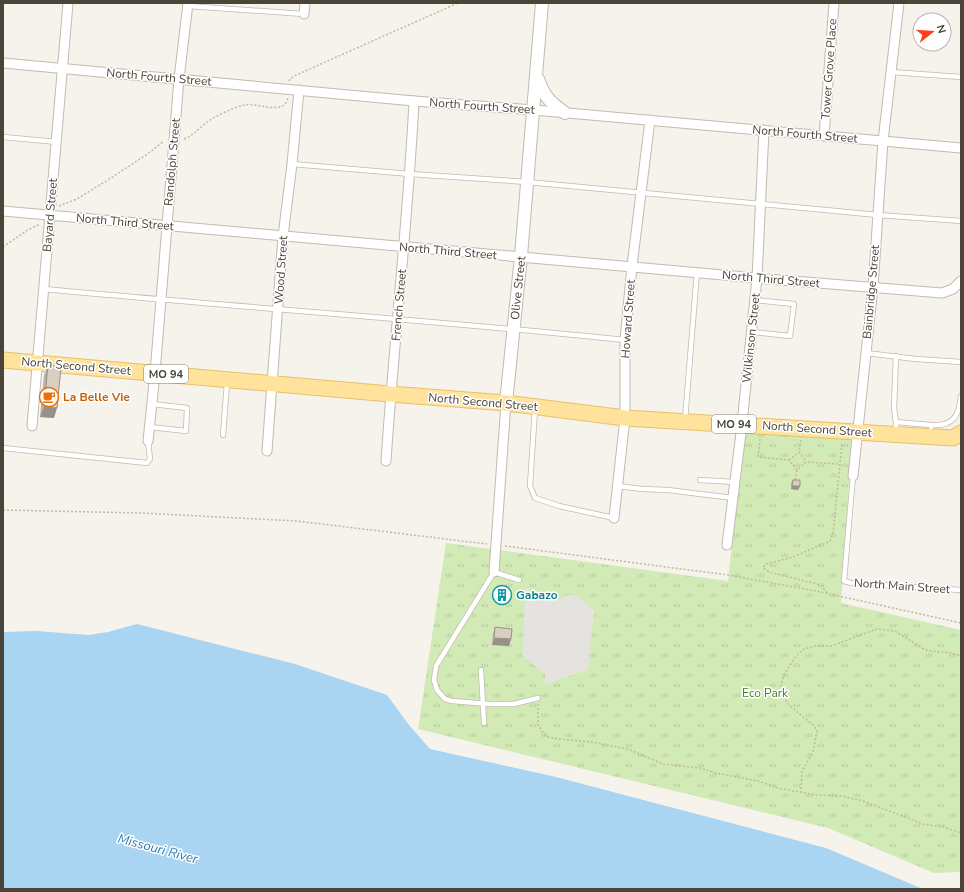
<svg xmlns="http://www.w3.org/2000/svg" width="964" height="892" font-family="'Nunito Sans',sans-serif">
  <style>
    .grass { fill: url(#grass-tufts) }
    .parking { fill: #e5e3e0 }
    .water { fill: #a9d4f2 }
    .lines { fill: none; stroke-linecap: round; stroke-linejoin: round }
    .service-casing { stroke: #c2bbae; stroke-width: 6 }
    .minor-casing { stroke: #c2bbae; stroke-width: 11 }
    .tertiary-casing { stroke: #c2bbae; stroke-width: 14 }
    .primary-casing { stroke: #e6c16a; stroke-width: 17 }
    .path { stroke: #c4b79f; stroke-width: 1.5; stroke-dasharray: 2 2; stroke-linecap: butt }
    .service { stroke: #fff; stroke-width: 4.5 }
    .minor { stroke: #fff; stroke-width: 9 }
    .tertiary { stroke: #fff; stroke-width: 12 }
    .primary { stroke: #ffe39c; stroke-width: 15 }
    .wall { fill: #bab2a6 }
    .shaded-wall { fill: #979187 }
    .building { fill: #d8cfc1; stroke: #979187 }
    .labels { text-anchor: middle; stroke-width: 3; stroke-linejoin: round; paint-order: stroke }
    .shield { fill: #fff; stroke: #817c74; stroke-width: 1 }
    .shield-label { font-size: 11px; font-weight: bold; fill: #4b4439 }
    .street-label { font-size: 12px; fill: #4b4439; stroke: #fff }
    .food-label { font-size: 12px; font-weight: bold; fill: #c56008; stroke: #fff; text-anchor: start }
    .culture-label { font-size: 12px; font-weight: bold; fill: #0d838f; stroke: #fff; text-anchor: start }
    .park-label { font-size: 12px; fill: #4a7f2a; stroke: #fff }
    .water-label { font-size: 13px; font-style: italic; fill: #2e7ab2; stroke: #fff }
  </style>
  <defs>
    <pattern id="grass-tufts" width="24" height="20" patternUnits="userSpaceOnUse"><rect width="24" height="20" fill="#d2eab5"/><path d="M3 7l-1-3M5 7V3M7 7l1-3M15 17l-1-3M17 17v-4M19 17l1-3" fill="none" stroke="#b6ca9c"/></pattern>
  </defs>
  <rect width="100%" height="100%" fill="#f6f3ec"/>
  <!-- grass -->
  <polygon class="grass" points="745,429 852,437 841,603 961,630 961,872 934,873 828,828 418,729 446,543 728,581"/>
  <!-- parking -->
  <polygon class="parking" points="525,586 539,600 555,601 570,594 578,597 594,610 588,670 545,684 545,674 523,656"/>
  <!-- water -->
  <polygon class="water" points="137,624 295,664 387,695 409,725 430,749 556,777 826,848 923,889 3,889 3,632 36,631 89,635 108,632"/>
  <g class="lines">
    <defs>
      <g id="service">
        <polyline points="188,6 304,14"/>
        <polyline points="891,72 961,77"/>
        <polyline points="3,137 57,142"/>
        <polyline points="292,164 410,174 527,182 878,215 961,221"/>
        <path d="M43,289c194,18 389,31 582,51"/>
        <polyline points="752,332 790,336 794,304 755,300"/>
        <polyline points="866,353 916,359 961,362"/>
        <polyline points="535,408 530,486 535,498 559,506 614,518"/>
        <polyline points="685,420 697,272"/>
        <polyline points="896,422 931,425 931,427"/>
        <path d="M931,425c22,2 28,-9 30,-29"/>
        <polyline points="150,427 186,431 187,408 152,404"/>
        <polyline points="896,432 896,423 894,408 896,356"/>
        <polyline points="223,435 227,383"/>
        <polyline points="3,448 147,463 150,459 148,441"/>
        <polyline points="853,476 844,581 851,583 961,590"/>
        <polyline points="700,480 735,482"/>
        <polyline points="618,486 642,489 668,490 733,498"/>
        <polyline points="519,580 494,572 436,666 434,680 437,690 445,699 452,701 489,704 514,704 538,698"/>
        <polyline points="481,670 484,723"/>
      </g>
      <g id="minor">
        <polyline points="304,14 305,3"/>
        <polyline points="3,63 414,101 534,110 961,148"/>
        <polyline points="824,136 834,3"/>
        <polyline points="3,211 757,278 942,293 953,289 961,281"/>
        <polyline points="32,426 68,3"/>
        <polyline points="148,441 155,373 179,79 188,3"/>
        <polyline points="267,451 283,236 292,164 299,90"/>
        <path d="M386,461c8,-120 22,-240 28,-360"/>
        <polyline points="853,476 873,287 883,141 899,3"/>
        <polyline points="614,518 625,418 625,340 632,266 650,120"/>
        <polyline points="727,545 741,433 757,278 764,130"/>
        <polyline points="494,572 506,403"/>
      </g>
      <g id="tertiary">
        <path d="M538,79c6,18 12,23 27,34"/>
        <polyline points="506,403 521,256 542,3"/>
      </g>
      <polyline id="primary" points="3,360 390,394 506,403 625,418 953,438 961,433"/>
    </defs>
    <!-- service casing -->
    <use href="#service" class="service-casing"/>
    <!-- minor casing -->
    <use href="#minor" class="minor-casing"/>
    <!-- tertiary casing -->
    <use href="#tertiary" class="tertiary-casing"/>
    <!-- primary casing -->
    <use href="#primary" class="primary-casing"/>
    <!-- path -->
    <g class="path">
      <polyline points="289,81 290,79 294,76 458,3"/>
      <path d="M184,139c9,-3 14,-10 22,-16 9,-7 28,-16 39,-18 12,-3 40,12 43,-8"/>
      <polyline points="59,206 77,199 111,178 146,155 164,141"/>
      <polyline points="3,247 26,231 40,224"/>
      <polyline points="760,439 758,457 789,460 797,470 806,462 839,464"/>
      <polyline points="801,440 799,452 806,461"/>
      <polyline points="789,460 799,452"/>
      <polyline points="795,480 797,470"/>
      <polyline points="3,510 141,513 297,521 487,544"/>
      <polyline points="505,546 728,575 816,591 961,623"/>
      <polyline points="827,593 821,585 769,572 763,568 766,564 793,557 830,541 833,534 842,443"/>
      <polyline points="538,704 538,725 544,734 548,737 559,739 591,742 628,749 663,764 700,768 716,773 758,781 778,788 815,795 842,796 863,801 923,824 944,827 961,833"/>
      <polyline points="801,793 802,771 813,752 817,731 814,726 789,705 783,696 781,685 784,675 796,656 804,649 815,646 831,646 877,629 895,631 925,650 951,653 961,656"/>
    </g>
    <!-- service -->
    <use href="#service" class="service"/>
    <!-- minor -->
    <use href="#minor" class="minor"/>
    <!-- tertiary -->
    <use href="#tertiary" class="tertiary"/>
    <!-- primary -->
    <use href="#primary" class="primary"/>
  </g>
  <!-- wall -->
  <g class="wall">
    <polygon points="48,365 54,418 40,417 44,375"/>
    <polygon points="793,480 800,486 798,490 791,489 791,483"/>
    <polygon points="500,591 506,597 504,599 502,599 499,597 499,594"/>
    <polygon points="495,627 509,646 492,645 493,634"/>
  </g>
  <!-- shaded-wall -->
  <g class="shaded-wall">
    <polygon points="44,407 57,408 54,418 40,417"/>
    <polygon points="792,486 800,486 798,490 791,489"/>
    <polygon points="507,593 504,599 502,599 503,596"/>
    <polygon points="494,638 511,639 509,646 492,645"/>
  </g>
  <!-- building -->
  <g class="building">
    <polygon points="48,365 61,367 57,408 44,407"/>
    <polygon points="793,480 800,480 800,486 792,486"/>
    <polygon points="502,589 506,590 507,593 505,595 503,596 500,594 500,591"/>
    <polygon points="495,627 512,629 511,639 494,638"/>
  </g>
  <!-- icons -->
  <defs>
    <symbol id="cafe-ring" viewBox="-11 -11 22 22"><circle r="9.5" fill="#fff" stroke="#e8710a" stroke-width="1.5"/><path d="M-5.5-4.5H6V0H3Q3 3.5 0 3.5H-2.5Q-5.5 3.5-5.5 0ZM3-3.2v2h1.7v-2ZM-6 4.5H4V6H-6Z" fill="#e8710a"/></symbol>
    <symbol id="building-ring" viewBox="-11 -11 22 22"><circle r="9.5" fill="#fff" stroke="#0f9aa8" stroke-width="1.5"/><path d="M-4-6H4V6H1V3H-1V6H-4ZM-2.5-4.3h1.7v1.8h-1.7ZM.8-4.3h1.7v1.8H.8ZM-2.5-1h1.7V.8h-1.7ZM.8-1h1.7V.8H.8Z" fill="#0f9aa8"/></symbol>
  </defs>
  <g fill-rule="evenodd">
    <use href="#cafe-ring" x="38" y="386" width="22" height="22"/>
    <use href="#building-ring" x="491" y="584" width="22" height="22"/>
  </g>
  <g class="labels">
    <!-- shield labels -->
    <g class="shield">
      <rect x="144" y="365" width="44" height="18" rx="3"/>
      <rect x="712" y="415" width="44" height="18" rx="3"/>
    </g>
    <g class="shield-label">
      <text x="166" y="378">MO 94</text>
      <text x="734" y="428">MO 94</text>
    </g>
    <!-- street labels -->
    <g class="street-label">
      <text transform="translate(829 69) rotate(-86)" y="4">Tower Grove Place</text>
      <text transform="translate(159 77) rotate(5)" y="4">North Fourth Street</text>
      <text transform="translate(482 106) rotate(4)" y="4">North Fourth Street</text>
      <text transform="translate(805 134) rotate(5)" y="4">North Fourth Street</text>
      <text transform="translate(172 162) rotate(-85)" y="4">Randolph Street</text>
      <text transform="translate(50 215) rotate(-85)" y="4">Bayard Street</text>
      <text transform="translate(125 222) rotate(5)" y="4">North Third Street</text>
      <text transform="translate(448 251) rotate(5)" y="4">North Third Street</text>
      <text transform="translate(281 270) rotate(-86)" y="4">Wood Street</text>
      <text transform="translate(771 279) rotate(5)" y="4">North Third Street</text>
      <text transform="translate(518 288) rotate(-84)" y="4">Olive Street</text>
      <text transform="translate(871 292) rotate(-85)" y="4">Bainbridge Street</text>
      <text transform="translate(399 305) rotate(-85)" y="4">French Street</text>
      <text transform="translate(628 319) rotate(-86)" y="4">Howard Street</text>
      <text transform="translate(751 338) rotate(-84)" y="4">Wilkinson Street</text>
      <text transform="translate(76 366) rotate(5)" y="4">North Second Street</text>
      <text transform="translate(483 402) rotate(5)" y="4">North Second Street</text>
      <text transform="translate(817 429) rotate(4)" y="4">North Second Street</text>
      <text transform="translate(902 586) rotate(4)" y="4">North Main Street</text>
    </g>
    <!-- food labels -->
    <g class="food-label">
      <text x="63" y="401">La Belle Vie</text>
    </g>
    <!-- culture labels -->
    <g class="culture-label">
      <text x="516" y="599">Gabazo</text>
    </g>
    <!-- park labels -->
    <g class="park-label">
      <text x="765" y="697">Eco Park</text>
    </g>
    <!-- water labels -->
    <g class="water-label">
      <text transform="translate(158 848) rotate(15)" y="5">Missouri River</text>
    </g>
  </g>
  <!-- border -->
  <rect width="964" height="892" fill="none" stroke="#4b4439" stroke-width="8"/>
  <!-- north arrow -->
  <g transform="translate(932 32) rotate(73)"><circle r="19" fill="#ffffff" stroke="#b7b4b0"/>
  <path d="M0-3L7 15L0 10L-7 15Z" fill="#fc3f1d"/>
  <text y="-6" font-size="11" font-weight="bold" text-anchor="middle" fill="#4b4439">N</text>
  </g>
</svg>
